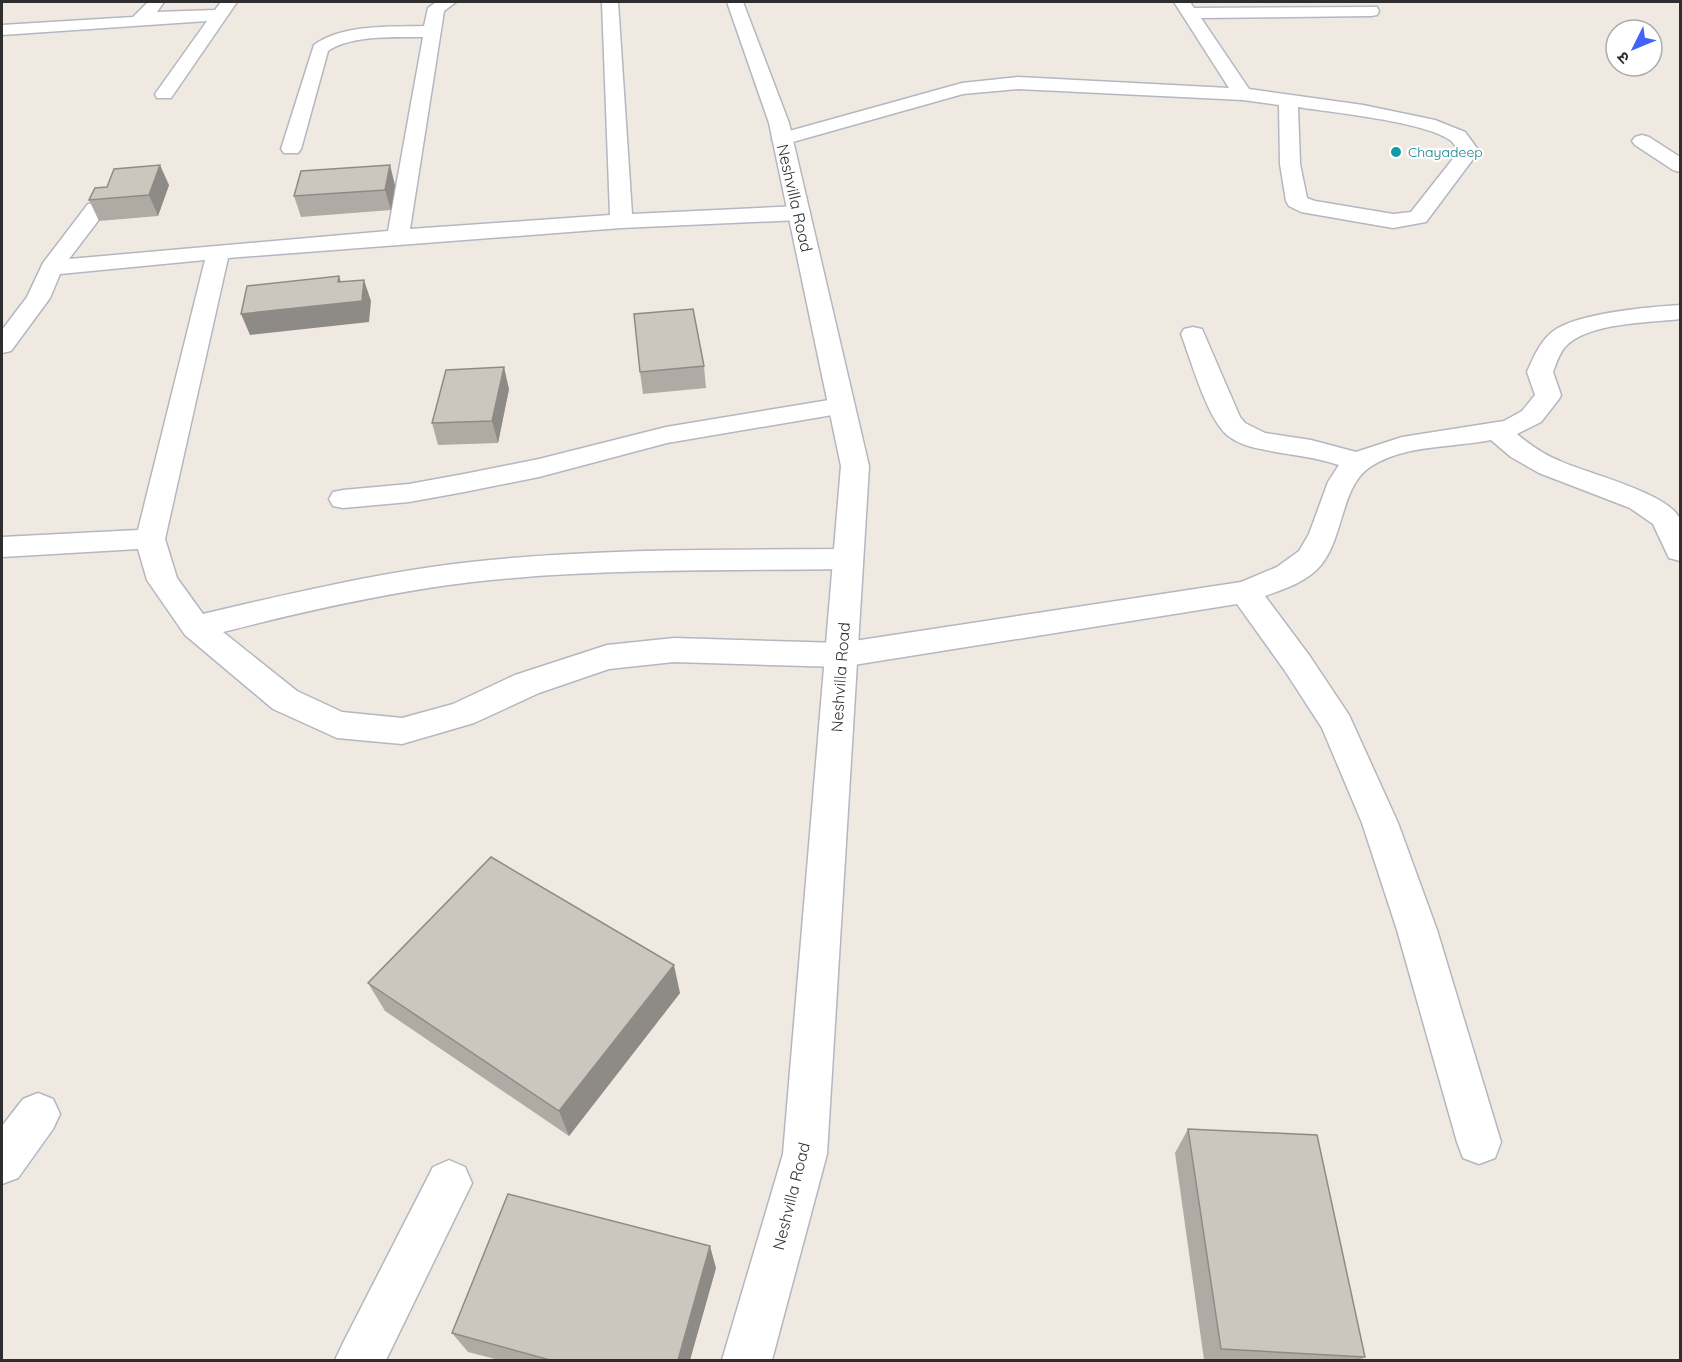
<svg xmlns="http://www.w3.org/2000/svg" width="1682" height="1362" font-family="Quicksand,'Noto Sans Devanagari',sans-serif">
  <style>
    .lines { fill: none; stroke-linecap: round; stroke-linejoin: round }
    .minor-casing { stroke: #b4b7c1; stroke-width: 3 }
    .tertiary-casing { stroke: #b4b7c1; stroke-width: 3 }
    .minor { fill: #fff; fill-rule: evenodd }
    .tertiary { fill: #fff; fill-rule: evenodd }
    .wall { fill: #afaba4 }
    .shaded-wall { fill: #8e8b86 }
    .building { fill: #cbc7bf; stroke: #8e8b86; stroke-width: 1.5 }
    .culture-dot { fill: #0f9aa8; stroke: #fff; stroke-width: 2 }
    .labels { text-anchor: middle; stroke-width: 4.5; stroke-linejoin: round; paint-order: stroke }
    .far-culture-label { font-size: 14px; fill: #0d838f; stroke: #fff; text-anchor: start }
    .street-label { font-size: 16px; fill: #2e2e2e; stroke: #fff }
  </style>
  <rect width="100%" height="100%" fill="#efe9e1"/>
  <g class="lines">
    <defs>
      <g id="minor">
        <polygon points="148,2 164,2 157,12 215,10 221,2 237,2 171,98 157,98 155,94 207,21 2,35 2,25 133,17"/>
        <path d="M436,2h20l-12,9 -34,218 200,-14 -8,-213h16l14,212 167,-8 8,2 3,5 -3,5 -8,2 -178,8 -393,30 -63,281 12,39 26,36c89,-21 178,-42 268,-52 125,-14 251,-12 377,-13l11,3 4,7 -4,7 -11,3c-125,2 -251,-1 -376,13 -84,10 -167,29 -249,50l74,59 45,21 60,6 51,-14 62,-29 92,-30 67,-7 167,5 400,-61 36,-15 22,-16 10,-17 19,-52 11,-17c-26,-9 -52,-10 -78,-16 -12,-2 -24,-6 -34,-14 -20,-17 -36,-75 -46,-101l3,-5 9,-2 9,2 38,88 5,6 20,10 46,7 45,12 46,-15 102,-16 18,-10 13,-16 -8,-23c6,-14 13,-30 25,-40 24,-19 97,-25 128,-27v14c-31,4 -92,3 -115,28 -6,7 -9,17 -12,25l8,23 -2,4 -18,23 -24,12c13,11 28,21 43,27 26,12 109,32 120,58 2,11 0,30 0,42l-11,-3 -16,-34 -23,-16 -91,-35 -28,-16 -20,-17c-39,8 -86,4 -121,27 -29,19 -26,70 -49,98 -14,17 -37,24 -56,31l44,59 40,60 49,108 39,107 64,212 -6,16 -16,6 -16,-6 -6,-16 -60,-212 -35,-107 -40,-95 -37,-57 -48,-67 -396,63 -167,-5 -65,7 -70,24 -65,30 -72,21 -65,-6 -64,-29 -88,-74 -38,-55 -9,-31 -136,8v-20l136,-7 67,-270 -145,14 -10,24 -39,53 -9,2v-23l25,-33 16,-34 45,-59 8,-1 8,1 3,5 -38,50 319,-28 35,-194c-27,0 -73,-2 -95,14l-27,98 -3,4h-14l-3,-4 33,-104c29,-21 76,-18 110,-19l4,-18z"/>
        <path d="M1174,2h16l4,6 183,-1 2,4 -2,4 -6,1 -170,2 48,71 114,16 72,15 30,12 14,19 -53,71 -33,6 -92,-16 -12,-6 -3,-5 -6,-37 -1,-59 -36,-5 -225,-11 -55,5 -181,51 -7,-2 -3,-4 3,-4 187,-52 56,-6 211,11zM1298,107c36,6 124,14 152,33 3,2 6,7 9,11l-48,61 -18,2 -78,-13 -8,-3 -7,-34z"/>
        <polygon points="1642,135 1649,137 1680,157 1680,172 1673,170 1635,145 1632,141 1635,137"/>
        <polygon points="841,398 850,400 854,406 850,412 667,443 539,477 464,492 409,502 343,508 333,506 329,499 333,492 343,490 409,484 464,474 539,459 666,427"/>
        <polygon points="38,1093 53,1099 60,1114 53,1129 18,1178 2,1184 2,1126 23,1099"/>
        <polygon points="449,1160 465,1167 472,1183 386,1360 335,1360 343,1343 433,1167"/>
      </g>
      <polygon id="tertiary" points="727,2 743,2 789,123 869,466 827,1154 772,1360 722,1360 783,1154 841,466 769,123"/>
    </defs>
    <!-- minor casing -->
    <use href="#minor" class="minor-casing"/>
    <!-- tertiary casing -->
    <use href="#tertiary" class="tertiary-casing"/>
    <!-- minor -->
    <use href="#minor" class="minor"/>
    <!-- tertiary -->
    <use href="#tertiary" class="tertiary"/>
  </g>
  <!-- wall -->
  <g class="wall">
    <polygon points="169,185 158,216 99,221 89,200"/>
    <polygon points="395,185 391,210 301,217 294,196"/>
    <polygon points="704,366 706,388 643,394 640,372"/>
    <polygon points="509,389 498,443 438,445 432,423"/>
    <polygon points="368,983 680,993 569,1136 385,1011"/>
    <polygon points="1188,1129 1365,1357 1360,1360 1204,1360 1175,1153"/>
    <polygon points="716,1268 690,1360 499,1360 468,1352 452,1333"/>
  </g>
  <!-- shaded-wall -->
  <g class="shaded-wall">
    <polygon points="160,165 169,185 158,216 149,195"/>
    <polygon points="390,165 395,185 391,210 385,190"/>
    <polygon points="339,276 346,297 364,280 371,301 369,322 250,335 241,314 338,282"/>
    <polygon points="504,367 509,389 498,443 492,421"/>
    <polygon points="674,965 680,993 569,1136 559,1111"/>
    <polygon points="710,1246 716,1268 690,1360 678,1360"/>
  </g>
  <!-- building -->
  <g class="building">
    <polygon points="160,165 149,195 89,200 95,188 107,187 114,169"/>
    <polygon points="390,165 385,190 294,196 301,171"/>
    <polygon points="339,276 338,282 364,280 362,301 241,314 247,286"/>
    <polygon points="693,309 704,366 640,372 634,314"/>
    <polygon points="504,367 492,421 432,423 446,370"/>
    <polygon points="491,857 674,965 559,1111 368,983"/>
    <polygon points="1188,1129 1317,1135 1365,1357 1221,1349"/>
    <polygon points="508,1194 710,1246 678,1360 550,1360 452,1333"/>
  </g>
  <!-- markers -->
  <circle class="culture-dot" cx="1396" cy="152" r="6"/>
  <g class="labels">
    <!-- far-culture labels -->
    <g class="far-culture-label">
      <text x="1408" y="157">Chayadeep</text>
    </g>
    <!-- street labels -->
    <g class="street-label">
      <text transform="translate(795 198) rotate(77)" y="6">Neshvilla Road</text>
      <text transform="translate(840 677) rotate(-86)" y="6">Neshvilla Road</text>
      <text transform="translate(791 1196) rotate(-76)" y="6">Neshvilla Road</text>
    </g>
  </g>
  <!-- border -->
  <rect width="1682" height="1362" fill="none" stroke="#2e2e2e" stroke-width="6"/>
  <!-- north arrow -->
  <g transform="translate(1634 48) rotate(227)"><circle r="28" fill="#ffffff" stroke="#ababab" stroke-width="1.5"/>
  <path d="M0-4.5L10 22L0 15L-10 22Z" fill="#4264fb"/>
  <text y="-9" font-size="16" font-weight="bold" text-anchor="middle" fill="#2e2e2e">उ</text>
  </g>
</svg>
